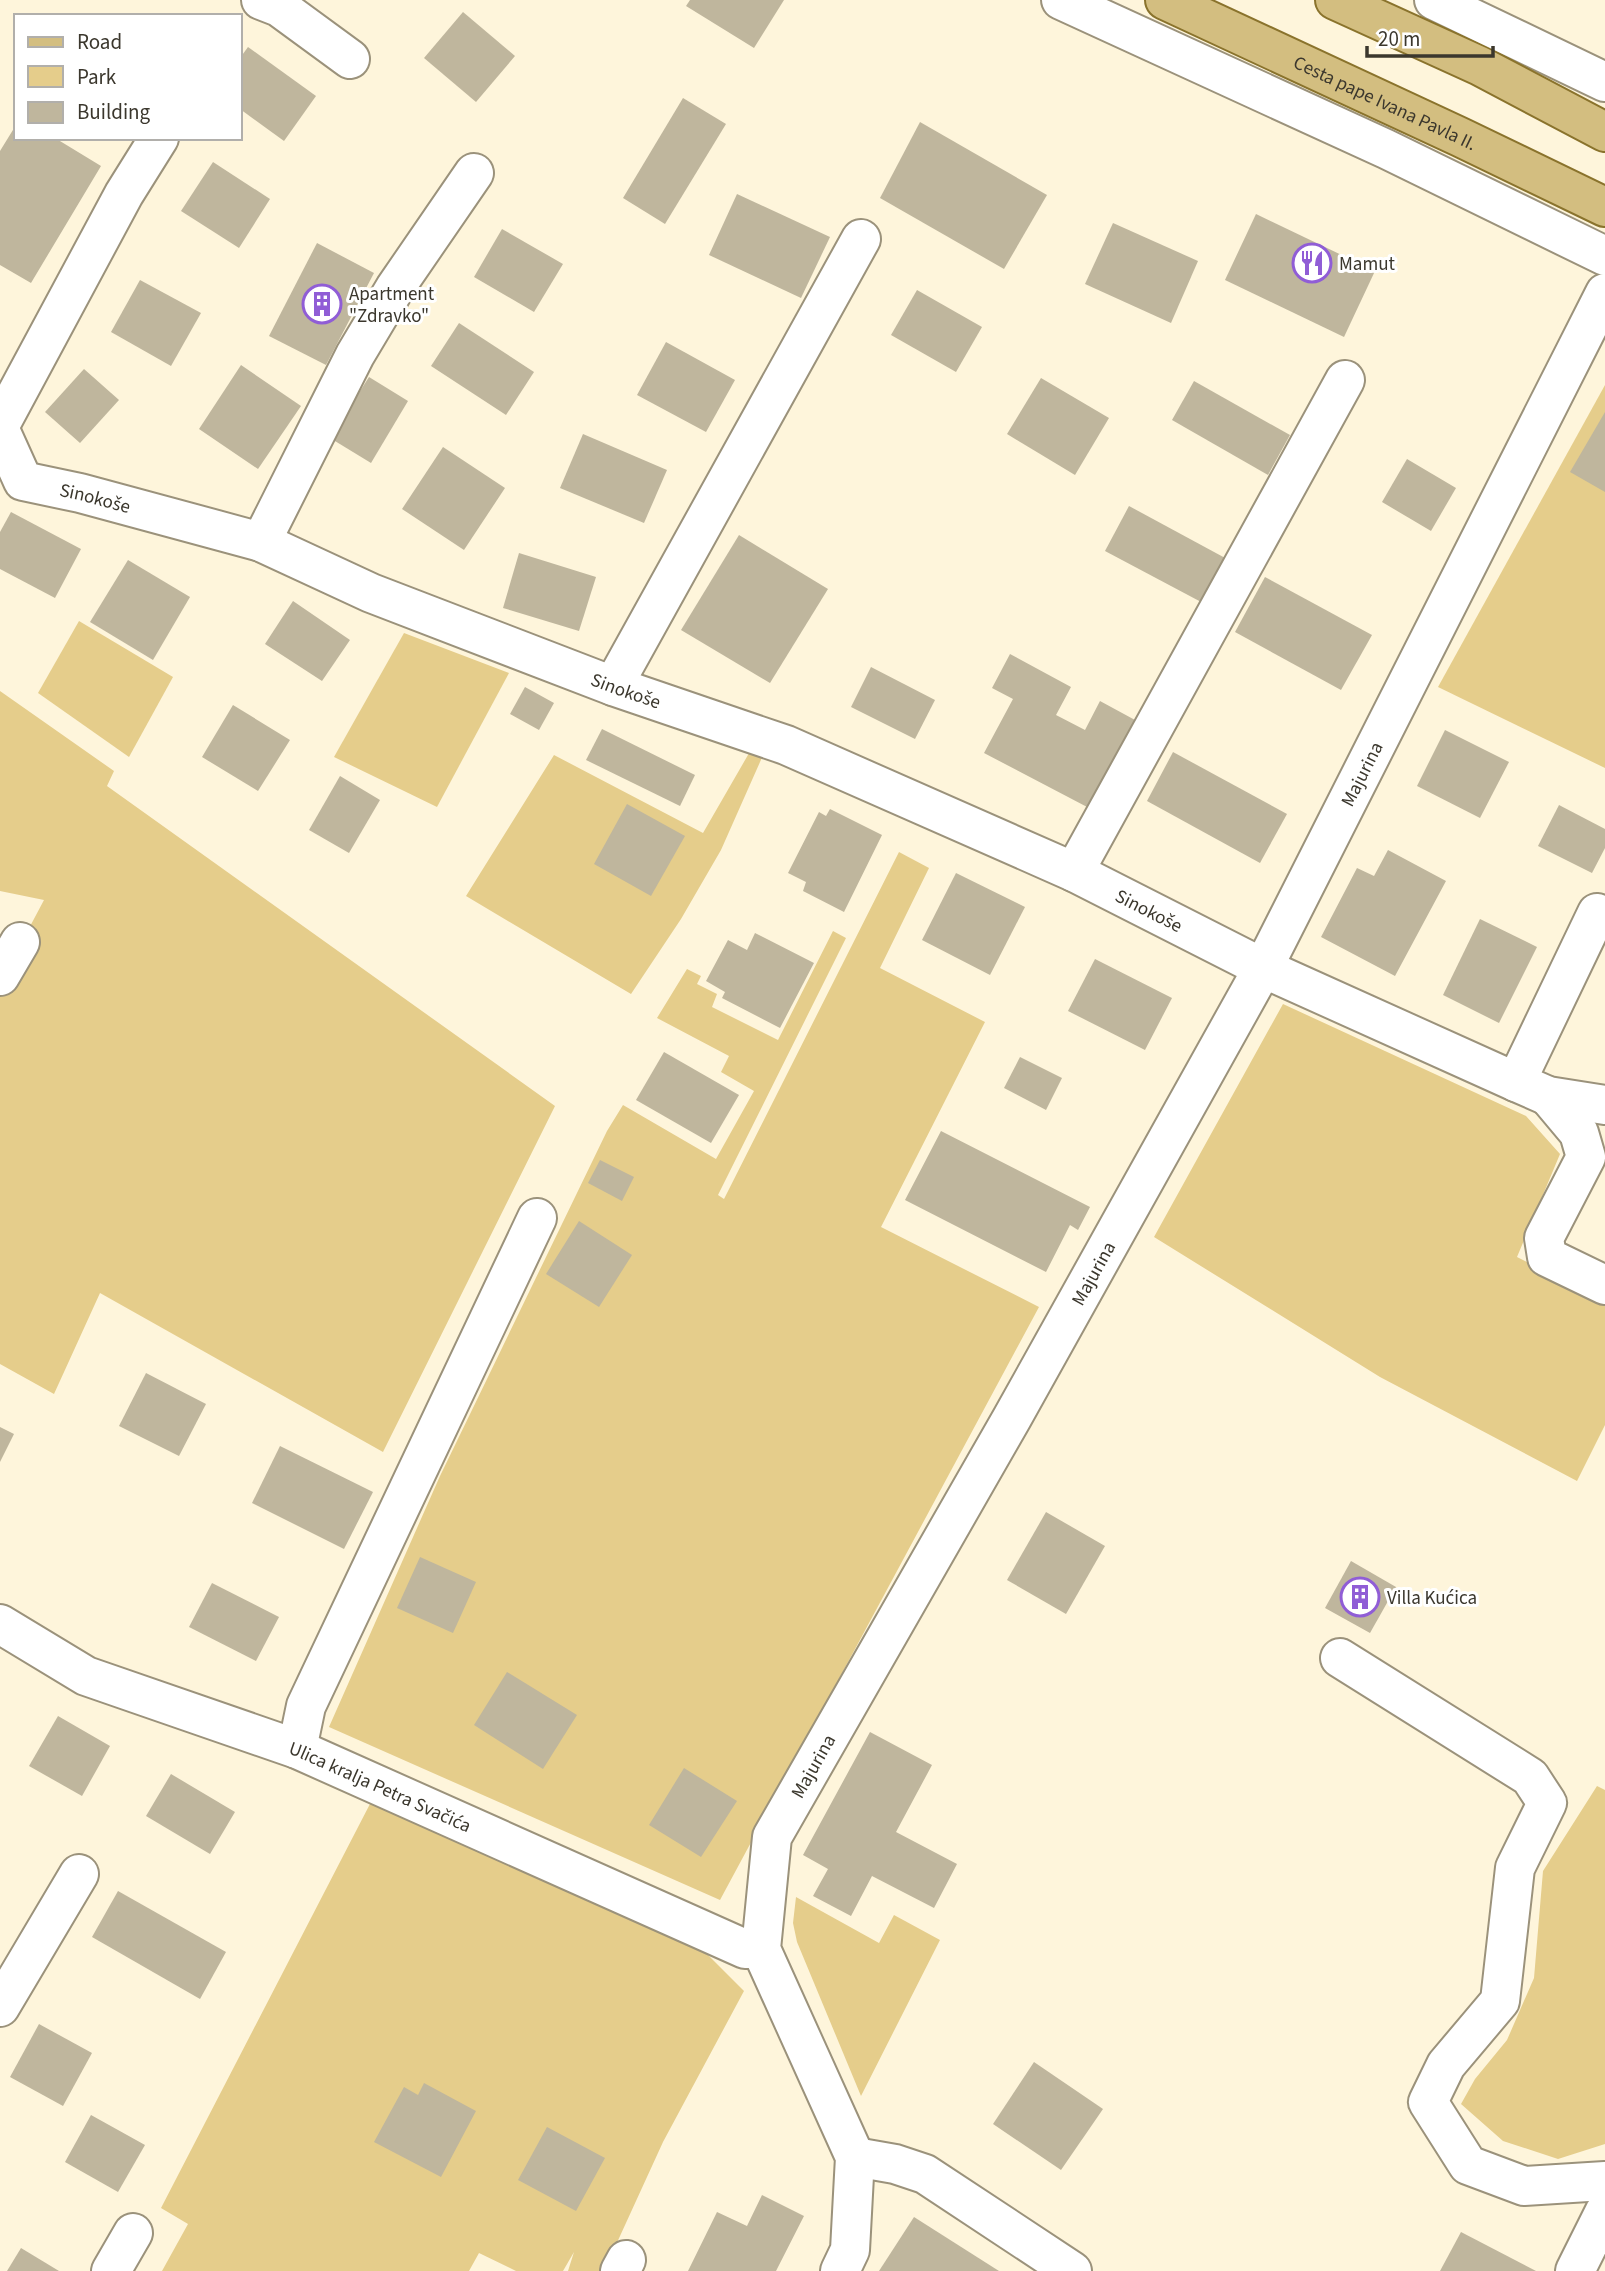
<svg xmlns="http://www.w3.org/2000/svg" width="1605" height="2271" font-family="'Source Sans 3',sans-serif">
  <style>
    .green { fill: #e5cd8b }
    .building { fill: #bfb69d }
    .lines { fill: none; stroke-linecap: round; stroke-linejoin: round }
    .minor-casing { stroke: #9b927b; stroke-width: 42 }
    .major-casing { stroke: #8a732c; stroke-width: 42 }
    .minor { stroke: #fff; stroke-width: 38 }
    .major { stroke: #d3be80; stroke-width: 38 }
    .labels { text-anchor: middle; stroke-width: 6; stroke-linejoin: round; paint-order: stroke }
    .street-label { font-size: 19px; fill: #3b372d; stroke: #fff }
    .poi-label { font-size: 19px; fill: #3b372d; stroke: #fff; text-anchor: start }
  </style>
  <rect width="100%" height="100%" fill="#fef5db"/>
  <!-- green -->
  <g class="green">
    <polygon points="1605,385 1605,768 1438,687"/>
    <polygon points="79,621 173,677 129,757 38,693"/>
    <polygon points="404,633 509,673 437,807 334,757"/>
    <polygon points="0,691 114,771 107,786 555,1106 383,1452 100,1293 54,1394 0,1364 0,983 44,900 0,891"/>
    <polygon points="752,748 764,753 721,850 681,919 631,994 466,896 554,755 703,833"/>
    <polygon points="899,852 929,868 880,968 985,1022 881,1227 1039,1307 720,1900 329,1727 440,1476 607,1131 623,1105 716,1159 754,1091 721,1072 729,1056 657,1018 687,969 701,976 697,984 717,994 712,1007 778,1040 833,931 846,938 718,1195 724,1199"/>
    <polygon points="1283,1004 1526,1116 1560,1154 1517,1257 1605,1302 1605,1425 1577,1481 1380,1377 1154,1237"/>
    <polygon points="1597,1786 1605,1790 1605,2144 1558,2159 1503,2141 1461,2104 1475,2079 1507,2040 1534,1978 1543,1871"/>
    <polygon points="371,1802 704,1951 744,1991 663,2142 604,2271 568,2271 574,2252 563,2271 516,2271 479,2253 469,2271 162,2271 188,2224 161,2208"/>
    <polygon points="796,1897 879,1943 894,1915 940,1940 861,2096 797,1942 793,1923"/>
  </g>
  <!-- building -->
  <g class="building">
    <polygon points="690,0 784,0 754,48 686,6"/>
    <polygon points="463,12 515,56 476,102 424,58"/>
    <polygon points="248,47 316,96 284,141 240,109 240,58"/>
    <polygon points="683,98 726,124 665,224 623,198"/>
    <polygon points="920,122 1047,195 1004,269 880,198"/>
    <polygon points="16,125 16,138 55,138 101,166 31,283 0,265 0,151"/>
    <polygon points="213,162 270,199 239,248 181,211"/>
    <polygon points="737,194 830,237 801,298 709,255"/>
    <polygon points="1256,214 1375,271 1344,337 1225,280"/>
    <polygon points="1113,223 1198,261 1171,323 1085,284"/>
    <polygon points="502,229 563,264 534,312 474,277"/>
    <polygon points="317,243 374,273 326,365 269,336"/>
    <polygon points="140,280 201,313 171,366 111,332"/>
    <polygon points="917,290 982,327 956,372 891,335"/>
    <polygon points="459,323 534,372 506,415 431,366"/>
    <polygon points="666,342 735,380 706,432 637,395"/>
    <polygon points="241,365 301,406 258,469 199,429"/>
    <polygon points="84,369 119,400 80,443 45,412"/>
    <polygon points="369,377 408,401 371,463 330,438"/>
    <polygon points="1041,378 1109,418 1075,475 1007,434"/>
    <polygon points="1194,381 1290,435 1268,475 1172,420"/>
    <polygon points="1605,412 1605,492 1570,472"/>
    <polygon points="583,434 667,470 644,523 560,488"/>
    <polygon points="443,447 505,488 464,550 402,509"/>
    <polygon points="1407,459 1456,488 1431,531 1382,502"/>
    <polygon points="1129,506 1227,559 1203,603 1105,551"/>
    <polygon points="11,512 81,549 55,598 0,569 0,532"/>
    <polygon points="739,535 828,589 770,683 681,630"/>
    <polygon points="519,553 596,577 579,631 503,608"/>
    <polygon points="128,560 190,597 153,660 90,622"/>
    <polygon points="1265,577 1372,635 1341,690 1235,632"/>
    <polygon points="293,601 350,640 322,681 265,644"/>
    <polygon points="1010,654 1071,687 1056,715 1085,730 1100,701 1135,720 1089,808 984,753 1013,699 992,688"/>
    <polygon points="871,667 935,700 915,739 851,707"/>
    <polygon points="525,687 554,703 539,730 510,714"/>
    <polygon points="233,705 290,740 258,791 202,757"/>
    <polygon points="602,729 695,775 680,806 586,760"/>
    <polygon points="1445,730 1509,762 1480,818 1417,786"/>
    <polygon points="1173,752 1287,814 1260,863 1147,801"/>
    <polygon points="340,776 380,800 349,853 309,830"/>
    <polygon points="627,804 685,836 651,896 594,864"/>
    <polygon points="1559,805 1605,829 1605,848 1592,873 1538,846"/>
    <polygon points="830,809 882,835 844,912 803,891 806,882 788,873 819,812 826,816"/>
    <polygon points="1388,850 1446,881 1395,976 1321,937 1357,868 1374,876"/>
    <polygon points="956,873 1025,907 990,975 922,940"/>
    <polygon points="1480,919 1537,947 1499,1023 1443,995"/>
    <polygon points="755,933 814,963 780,1028 722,998 725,992 706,981 728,940 747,950"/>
    <polygon points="1095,959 1172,998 1145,1050 1068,1011"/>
    <polygon points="664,1052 739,1095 711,1143 636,1100"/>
    <polygon points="1020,1057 1062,1078 1046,1110 1004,1088"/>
    <polygon points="941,1131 1090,1207 1078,1230 1070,1225 1046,1272 905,1200"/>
    <polygon points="600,1160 634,1177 622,1201 588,1183"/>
    <polygon points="579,1221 632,1255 599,1307 546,1274"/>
    <polygon points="146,1373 206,1404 179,1456 119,1426"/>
    <polygon points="0,1427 14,1434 0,1462"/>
    <polygon points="280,1446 373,1492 344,1549 252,1503"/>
    <polygon points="1046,1512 1105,1546 1066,1614 1007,1580"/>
    <polygon points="420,1557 476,1582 453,1633 397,1608"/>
    <polygon points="1351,1561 1396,1587 1370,1633 1325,1608"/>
    <polygon points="212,1583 279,1617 256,1661 189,1627"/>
    <polygon points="507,1672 577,1715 543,1769 474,1725"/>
    <polygon points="58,1716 110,1746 82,1796 29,1766"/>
    <polygon points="870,1732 932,1765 896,1832 957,1864 934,1908 872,1876 851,1916 813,1896 828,1869 803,1855"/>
    <polygon points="684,1768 737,1801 701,1857 649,1825"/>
    <polygon points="171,1774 235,1812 210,1854 146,1816"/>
    <polygon points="118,1891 226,1952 200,1999 92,1937"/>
    <polygon points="39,2024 92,2053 63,2106 10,2077"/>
    <polygon points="1034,2062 1103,2109 1061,2170 993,2124"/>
    <polygon points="424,2083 476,2111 441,2177 374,2142 404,2087 418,2095"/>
    <polygon points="91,2115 145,2145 118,2192 65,2162"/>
    <polygon points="547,2127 605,2158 576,2211 518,2180"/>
    <polygon points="762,2195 804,2216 776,2271 688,2271 717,2212 747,2226"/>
    <polygon points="914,2217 999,2271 879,2271"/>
    <polygon points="1461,2232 1536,2271 1440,2271"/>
    <polygon points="21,2248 59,2271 7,2271"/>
  </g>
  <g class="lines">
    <defs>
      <g id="minor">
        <polyline points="261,0 279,7 350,59"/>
        <polyline points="1061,0 1386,149 1605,256"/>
        <polyline points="1434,0 1605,82"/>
        <polyline points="0,425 124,194 159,138"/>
        <path id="s1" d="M0,430l23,51 57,12 181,49 110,51 242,93 173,59 288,127 189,96 253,114 32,14 57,9"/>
        <polyline points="261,542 355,355 395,288 474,173"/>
        <polyline points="613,686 861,239"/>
        <polyline points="1074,872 1345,380"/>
        <polyline points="0,976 20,942"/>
        <polyline points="1516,1082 1597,913"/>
        <polyline points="1548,1096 1579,1133 1586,1157 1544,1238 1547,1257 1605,1285"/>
        <path id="s2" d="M0,1624l86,52 211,73 448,200h16"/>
        <polyline points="1340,1658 1530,1777 1547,1803 1515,1868 1500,2001 1446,2065 1428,2102 1468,2165 1524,2186 1605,2181"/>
        <polyline points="297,1749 306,1706 537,1218"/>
        <polyline points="0,2007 79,1874"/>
        <polyline points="855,2157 895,2164 925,2174 1072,2271"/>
        <polyline points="111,2271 133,2233"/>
        <polyline points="620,2271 626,2260"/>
        <path id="s3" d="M840,2271l10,-21 5,-93 -94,-208 11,-112 240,-419 251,-450 342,-675"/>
        <polyline points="1575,2271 1605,2211"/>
      </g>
      <g id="major">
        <path id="s4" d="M1165,0l295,137 145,70"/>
        <polyline points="1335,0 1480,66 1605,132"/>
      </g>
    </defs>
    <!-- minor casing -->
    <use href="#minor" class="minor-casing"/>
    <!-- major casing -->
    <use href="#major" class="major-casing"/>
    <!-- minor -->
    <use href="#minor" class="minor"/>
    <!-- major -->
    <use href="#major" class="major"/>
  </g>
  <!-- icons -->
  <defs>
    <symbol id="restaurant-ring" viewBox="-11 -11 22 22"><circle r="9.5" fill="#fff" stroke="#905dd6" stroke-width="1.5"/><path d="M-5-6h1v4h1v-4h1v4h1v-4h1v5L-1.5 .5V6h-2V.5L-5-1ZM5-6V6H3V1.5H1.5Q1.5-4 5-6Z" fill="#905dd6"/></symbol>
    <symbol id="building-ring" viewBox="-11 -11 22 22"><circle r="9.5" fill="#fff" stroke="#905dd6" stroke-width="1.5"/><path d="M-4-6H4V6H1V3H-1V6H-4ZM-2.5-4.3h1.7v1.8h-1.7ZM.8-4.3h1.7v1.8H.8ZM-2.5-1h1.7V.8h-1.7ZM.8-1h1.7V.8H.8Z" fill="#905dd6"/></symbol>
  </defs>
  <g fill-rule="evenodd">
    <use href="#restaurant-ring" x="1290" y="241" width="44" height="44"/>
    <use href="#building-ring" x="300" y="282" width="44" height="44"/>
    <use href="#building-ring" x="1338" y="1575" width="44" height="44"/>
  </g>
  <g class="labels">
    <!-- street labels -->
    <g class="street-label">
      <text dy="7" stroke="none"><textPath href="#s4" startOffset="243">Cesta pape Ivana Pavla II.</textPath></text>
      <text dy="7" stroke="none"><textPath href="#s1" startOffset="130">Sinokoše</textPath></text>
      <text dy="7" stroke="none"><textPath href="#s1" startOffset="696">Sinokoše</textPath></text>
      <text dy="7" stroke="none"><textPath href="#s3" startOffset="1673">Majurina</textPath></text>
      <text dy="7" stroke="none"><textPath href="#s1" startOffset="1264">Sinokoše</textPath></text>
      <text dy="7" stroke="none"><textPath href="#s3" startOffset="1106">Majurina</textPath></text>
      <text dy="7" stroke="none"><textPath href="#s3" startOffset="539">Majurina</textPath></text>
      <text dy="7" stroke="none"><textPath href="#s2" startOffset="415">Ulica kralja Petra Svačića</textPath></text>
    </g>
    <!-- poi labels -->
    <g class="poi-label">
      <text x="1339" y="270">Mamut</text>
      <text x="349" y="300">Apartment<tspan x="349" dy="22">"Zdravko"</tspan></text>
      <text x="1387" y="1604">Villa Kućica</text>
    </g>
  </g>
  <!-- legend -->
  <rect x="14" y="14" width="228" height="126" fill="#ffffff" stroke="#b1afab" stroke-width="2"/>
  <rect x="28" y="37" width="35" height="10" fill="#d3be80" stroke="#b1afab" stroke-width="2"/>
  <text x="77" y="49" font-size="21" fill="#3b372d">Road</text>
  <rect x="28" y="66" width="35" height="21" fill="#e5cd8b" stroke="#b1afab" stroke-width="2"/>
  <text x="77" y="84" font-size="21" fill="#3b372d">Park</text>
  <rect x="28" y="102" width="35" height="21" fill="#bfb69d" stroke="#b1afab" stroke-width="2"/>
  <text x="77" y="119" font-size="21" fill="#3b372d">Building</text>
  <!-- scale -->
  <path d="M1367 46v10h126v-10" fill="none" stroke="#3b372d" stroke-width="3.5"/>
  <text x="1378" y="46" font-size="21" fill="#3b372d" stroke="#ffffff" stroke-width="5" paint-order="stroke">20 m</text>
</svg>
